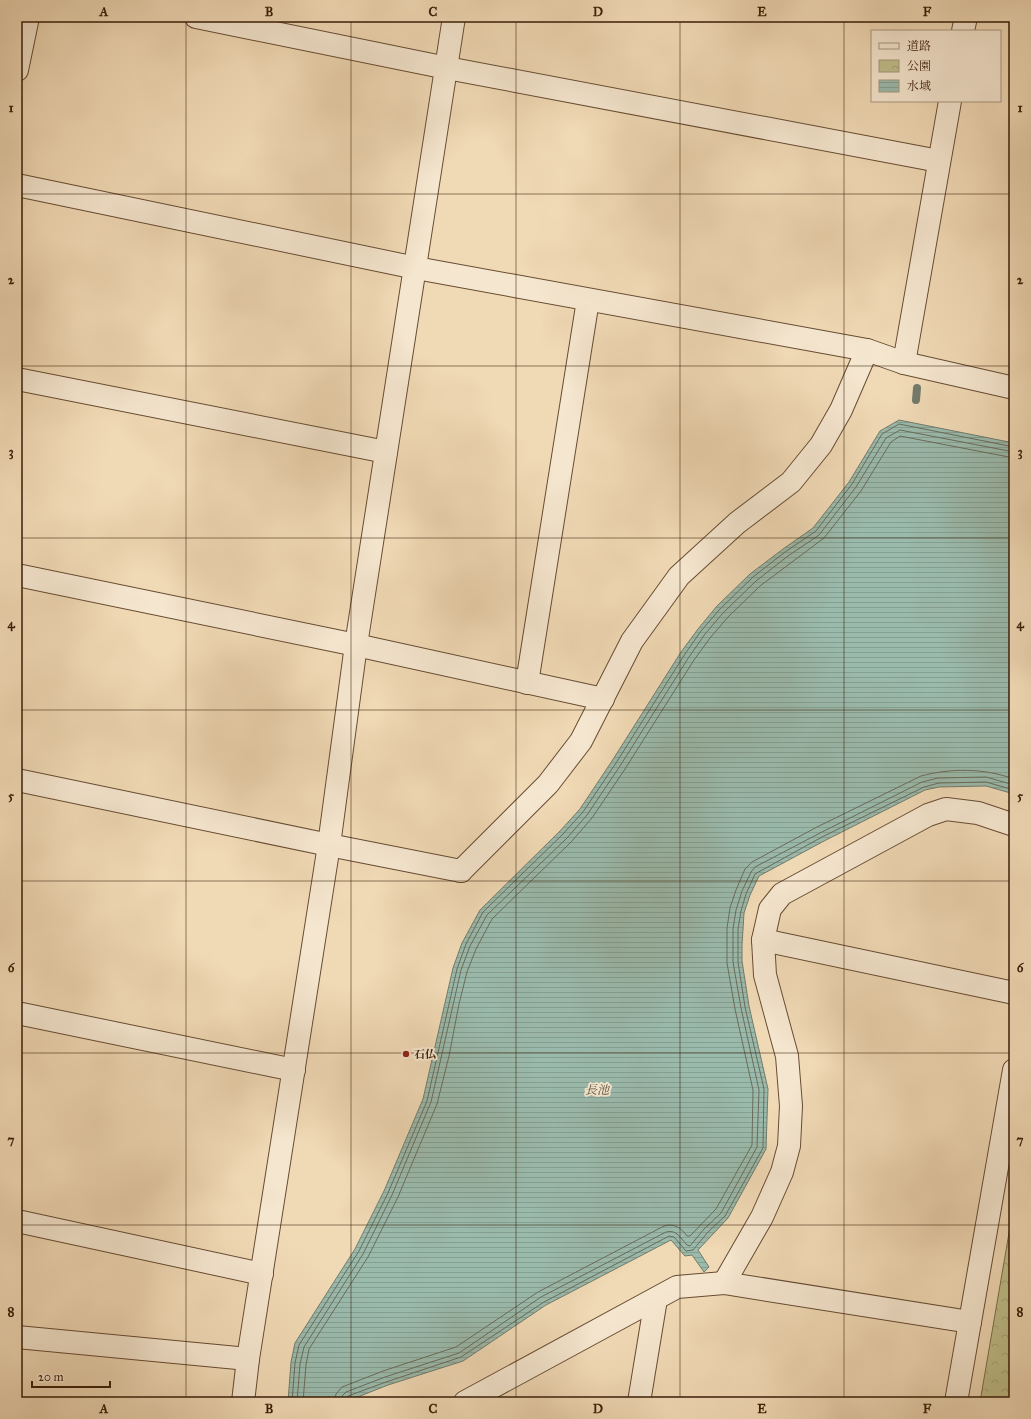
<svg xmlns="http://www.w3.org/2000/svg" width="1031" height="1419" font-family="'IM FELL Great Primer','Noto Serif JP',serif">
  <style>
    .park { fill: url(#park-crowns); stroke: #7c6e48 }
    .water { fill: url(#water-rules); stroke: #737b6a }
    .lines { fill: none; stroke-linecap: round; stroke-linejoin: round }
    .shore { stroke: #6a6c5a; stroke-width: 1 }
    .stream { stroke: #737b6a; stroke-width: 8 }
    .minor-casing { stroke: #674c32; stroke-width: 24 }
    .tertiary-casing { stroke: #674c32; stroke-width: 24 }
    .minor { stroke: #f5e6cf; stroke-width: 22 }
    .tertiary { stroke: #f5e6cf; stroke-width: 22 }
    .grid { fill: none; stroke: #391d07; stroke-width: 1; stroke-opacity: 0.55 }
    .poi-dot { fill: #8f2418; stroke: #f5e6cf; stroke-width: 1.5 }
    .labels { text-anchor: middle; stroke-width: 4; stroke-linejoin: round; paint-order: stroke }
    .poi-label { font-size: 11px; font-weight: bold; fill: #391d07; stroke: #f5e6cf; text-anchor: start }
    .water-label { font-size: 12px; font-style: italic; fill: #564c39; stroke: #f5e6cf }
    .neatline { fill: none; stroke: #391d07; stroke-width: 1.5 }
    .grid-label { font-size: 13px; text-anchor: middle; font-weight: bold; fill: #391d07 }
  </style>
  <defs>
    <pattern id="park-crowns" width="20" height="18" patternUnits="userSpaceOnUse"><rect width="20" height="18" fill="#bebe8a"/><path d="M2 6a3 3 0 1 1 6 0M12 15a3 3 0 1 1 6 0" fill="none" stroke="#a4a376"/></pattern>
    <pattern id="water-rules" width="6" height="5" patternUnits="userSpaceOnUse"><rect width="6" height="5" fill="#9abaac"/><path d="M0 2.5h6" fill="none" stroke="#859f92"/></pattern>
  </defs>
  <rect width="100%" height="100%" fill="#f0d9b5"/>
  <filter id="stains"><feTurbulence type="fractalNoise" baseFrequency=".005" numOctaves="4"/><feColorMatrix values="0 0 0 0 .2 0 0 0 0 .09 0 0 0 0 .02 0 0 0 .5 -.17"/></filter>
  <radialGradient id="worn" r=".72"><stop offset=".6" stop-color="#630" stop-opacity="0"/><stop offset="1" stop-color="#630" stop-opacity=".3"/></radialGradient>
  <!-- park -->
  <polygon class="park" points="1014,1204 1014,1402 980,1402"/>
  <!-- water -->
  <polygon class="water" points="899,420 1014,443 1014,794 986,786 939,787 925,790 824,841 759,876 750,895 744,913 742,945 742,961 749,1006 768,1089 766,1149 728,1218 698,1250 709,1267 704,1272 692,1255 685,1256 671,1240 546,1305 463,1361 388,1385 345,1402 288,1402 291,1362 295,1343 355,1249 384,1191 423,1099 453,968 462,943 480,910 560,831 580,809 612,761 681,652 698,629 717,606 750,574 783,549 813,528 849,482 880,431"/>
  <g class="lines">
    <!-- shore -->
    <g class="shore">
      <polyline points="292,1402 295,1363 299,1345 359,1251 388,1193 427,1101 457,969 466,944 483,912 563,834 583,812 616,763 685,654 701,631 720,609 753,577 785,552 816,531 852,484 882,434 899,424 1014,447"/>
      <polyline points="297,1402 300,1364 304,1347 363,1254 392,1195 431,1102 461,970 470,946 487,915 567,838 587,815 620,766 689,657 705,634 723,613 756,581 788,556 819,535 856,487 886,438 900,430 1014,452"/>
      <polyline points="303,1402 306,1365 309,1349 368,1257 398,1197 437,1104 449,1056 459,1004 467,972 476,949 492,919 571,842 592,818 625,769 694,660 710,638 728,617 760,586 824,538 861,491 891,442 900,436 1014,458"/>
      <path d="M334,1402l2,-8 6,-7 41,-16 73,-24 82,-55 126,-66c11,-3 17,2 23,10h3l26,-27 36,-64 1,-55 -18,-81 -8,-46v-35l3,-20 6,-18 9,-21 7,-7 65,-35 104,-51c30,-8 63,-8 93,3"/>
      <path d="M340,1402l2,-6 4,-4 39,-15 74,-24 82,-56 125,-65c11,-3 15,7 21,13l3,1 14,-17 17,-16 36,-66 2,-57 -18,-82 -8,-46v-33l3,-19 6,-19 9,-19 4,-5 65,-34 102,-51 16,-4 48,-1 28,8"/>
      <polyline points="345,1402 346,1399 348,1396 386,1382 461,1357 544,1302 669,1236 674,1237 686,1251 693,1250 708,1232 725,1216 763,1148 764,1089 745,1007 738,962 738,929 741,911 746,894 755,874 822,837 924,787 939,783 986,782 1014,790"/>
    </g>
    <!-- stream -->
    <polyline class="stream" points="916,400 917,388"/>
    <defs>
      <g id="minor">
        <polyline points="196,17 447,68 939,161"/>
        <polyline points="963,31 966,17"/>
        <polyline points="17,70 28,17"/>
        <polyline points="17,185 416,268 867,350 904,363 1014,388"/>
        <polyline points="904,363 950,101"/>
        <polyline points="17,379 386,452"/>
        <polyline points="17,575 356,645 603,699"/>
        <polyline points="527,683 588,300"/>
        <polyline points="461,871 548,784 581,741 632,641 679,576 737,523 791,482 821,445 841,410 867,350"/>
        <polyline points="17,1013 294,1070"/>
        <polyline points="17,1221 262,1274"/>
        <polyline points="724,1283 762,1217 782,1172 789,1146 791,1106 787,1056 765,975 763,940 770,909 782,894 928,815 946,809 978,813 1014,825"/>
        <polyline points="17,1337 248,1359"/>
        <polyline points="243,1402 248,1359 329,845 356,645 454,17"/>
        <polyline points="465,1402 677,1287 724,1283 970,1322"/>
        <polyline points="639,1402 656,1299"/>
      </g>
      <g id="tertiary">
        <polyline points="17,780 329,845 461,871"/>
        <polyline points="763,940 1014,993"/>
        <polyline points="956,1402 1014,1070"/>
      </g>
    </defs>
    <!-- minor casing -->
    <use href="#minor" class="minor-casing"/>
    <!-- tertiary casing -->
    <use href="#tertiary" class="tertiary-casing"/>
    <!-- minor -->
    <use href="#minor" class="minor"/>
    <!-- tertiary -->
    <use href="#tertiary" class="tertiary"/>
  </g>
  <!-- grid -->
  <path class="grid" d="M186,17v1385M351,17v1385M516,17v1385M680,17v1385M844,17v1385M17,194h997M17,366h997M17,538h997M17,710h997M17,881h997M17,1053h997M17,1225h997"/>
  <!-- markers -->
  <circle class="poi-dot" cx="406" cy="1054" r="4"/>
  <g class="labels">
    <!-- poi labels -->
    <g class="poi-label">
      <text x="414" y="1058">石仏</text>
    </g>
    <!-- water labels -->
    <g class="water-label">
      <text x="597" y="1094">長池</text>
    </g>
  </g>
  <!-- margin -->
  <rect width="1031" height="1419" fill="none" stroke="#f0d9b5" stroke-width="44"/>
  <!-- legend -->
  <rect x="871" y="30" width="130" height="72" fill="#f5e6cf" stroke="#aa967f"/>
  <rect x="879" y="43" width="20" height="6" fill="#f5e6cf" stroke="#aa967f"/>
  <text x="907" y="50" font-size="12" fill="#391d07">道路</text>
  <rect x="879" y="60" width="20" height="12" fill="url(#park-crowns)" stroke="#aa967f"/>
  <text x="907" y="70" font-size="12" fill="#391d07">公園</text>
  <rect x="879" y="80" width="20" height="12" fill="url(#water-rules)" stroke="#aa967f"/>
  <text x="907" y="90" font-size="12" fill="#391d07">水域</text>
  <!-- scale -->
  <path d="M32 1381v6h78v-6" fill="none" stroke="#391d07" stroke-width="2"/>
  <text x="38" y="1381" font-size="12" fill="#391d07" stroke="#f5e6cf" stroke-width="3" paint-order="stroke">20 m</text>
  <rect x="22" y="22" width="987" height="1375" class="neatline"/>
  <g class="grid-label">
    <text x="104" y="16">A</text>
    <text x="269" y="16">B</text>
    <text x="433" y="16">C</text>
    <text x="598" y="16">D</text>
    <text x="762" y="16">E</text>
    <text x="927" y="16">F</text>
    <text x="11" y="112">1</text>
    <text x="1020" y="112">1</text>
    <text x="11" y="284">2</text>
    <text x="1020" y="284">2</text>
    <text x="11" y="456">3</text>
    <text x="1020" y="456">3</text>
    <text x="11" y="628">4</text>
    <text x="1020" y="628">4</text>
    <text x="11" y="800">5</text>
    <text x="1020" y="800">5</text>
    <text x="11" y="972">6</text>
    <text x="1020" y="972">6</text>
    <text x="11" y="1144">7</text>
    <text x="1020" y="1144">7</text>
    <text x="11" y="1316">8</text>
    <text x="1020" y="1316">8</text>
    <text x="104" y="1413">A</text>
    <text x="269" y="1413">B</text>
    <text x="433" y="1413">C</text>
    <text x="598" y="1413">D</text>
    <text x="762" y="1413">E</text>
    <text x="927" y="1413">F</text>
  </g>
  <rect width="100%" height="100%" filter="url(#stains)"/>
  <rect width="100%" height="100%" fill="url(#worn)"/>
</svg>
